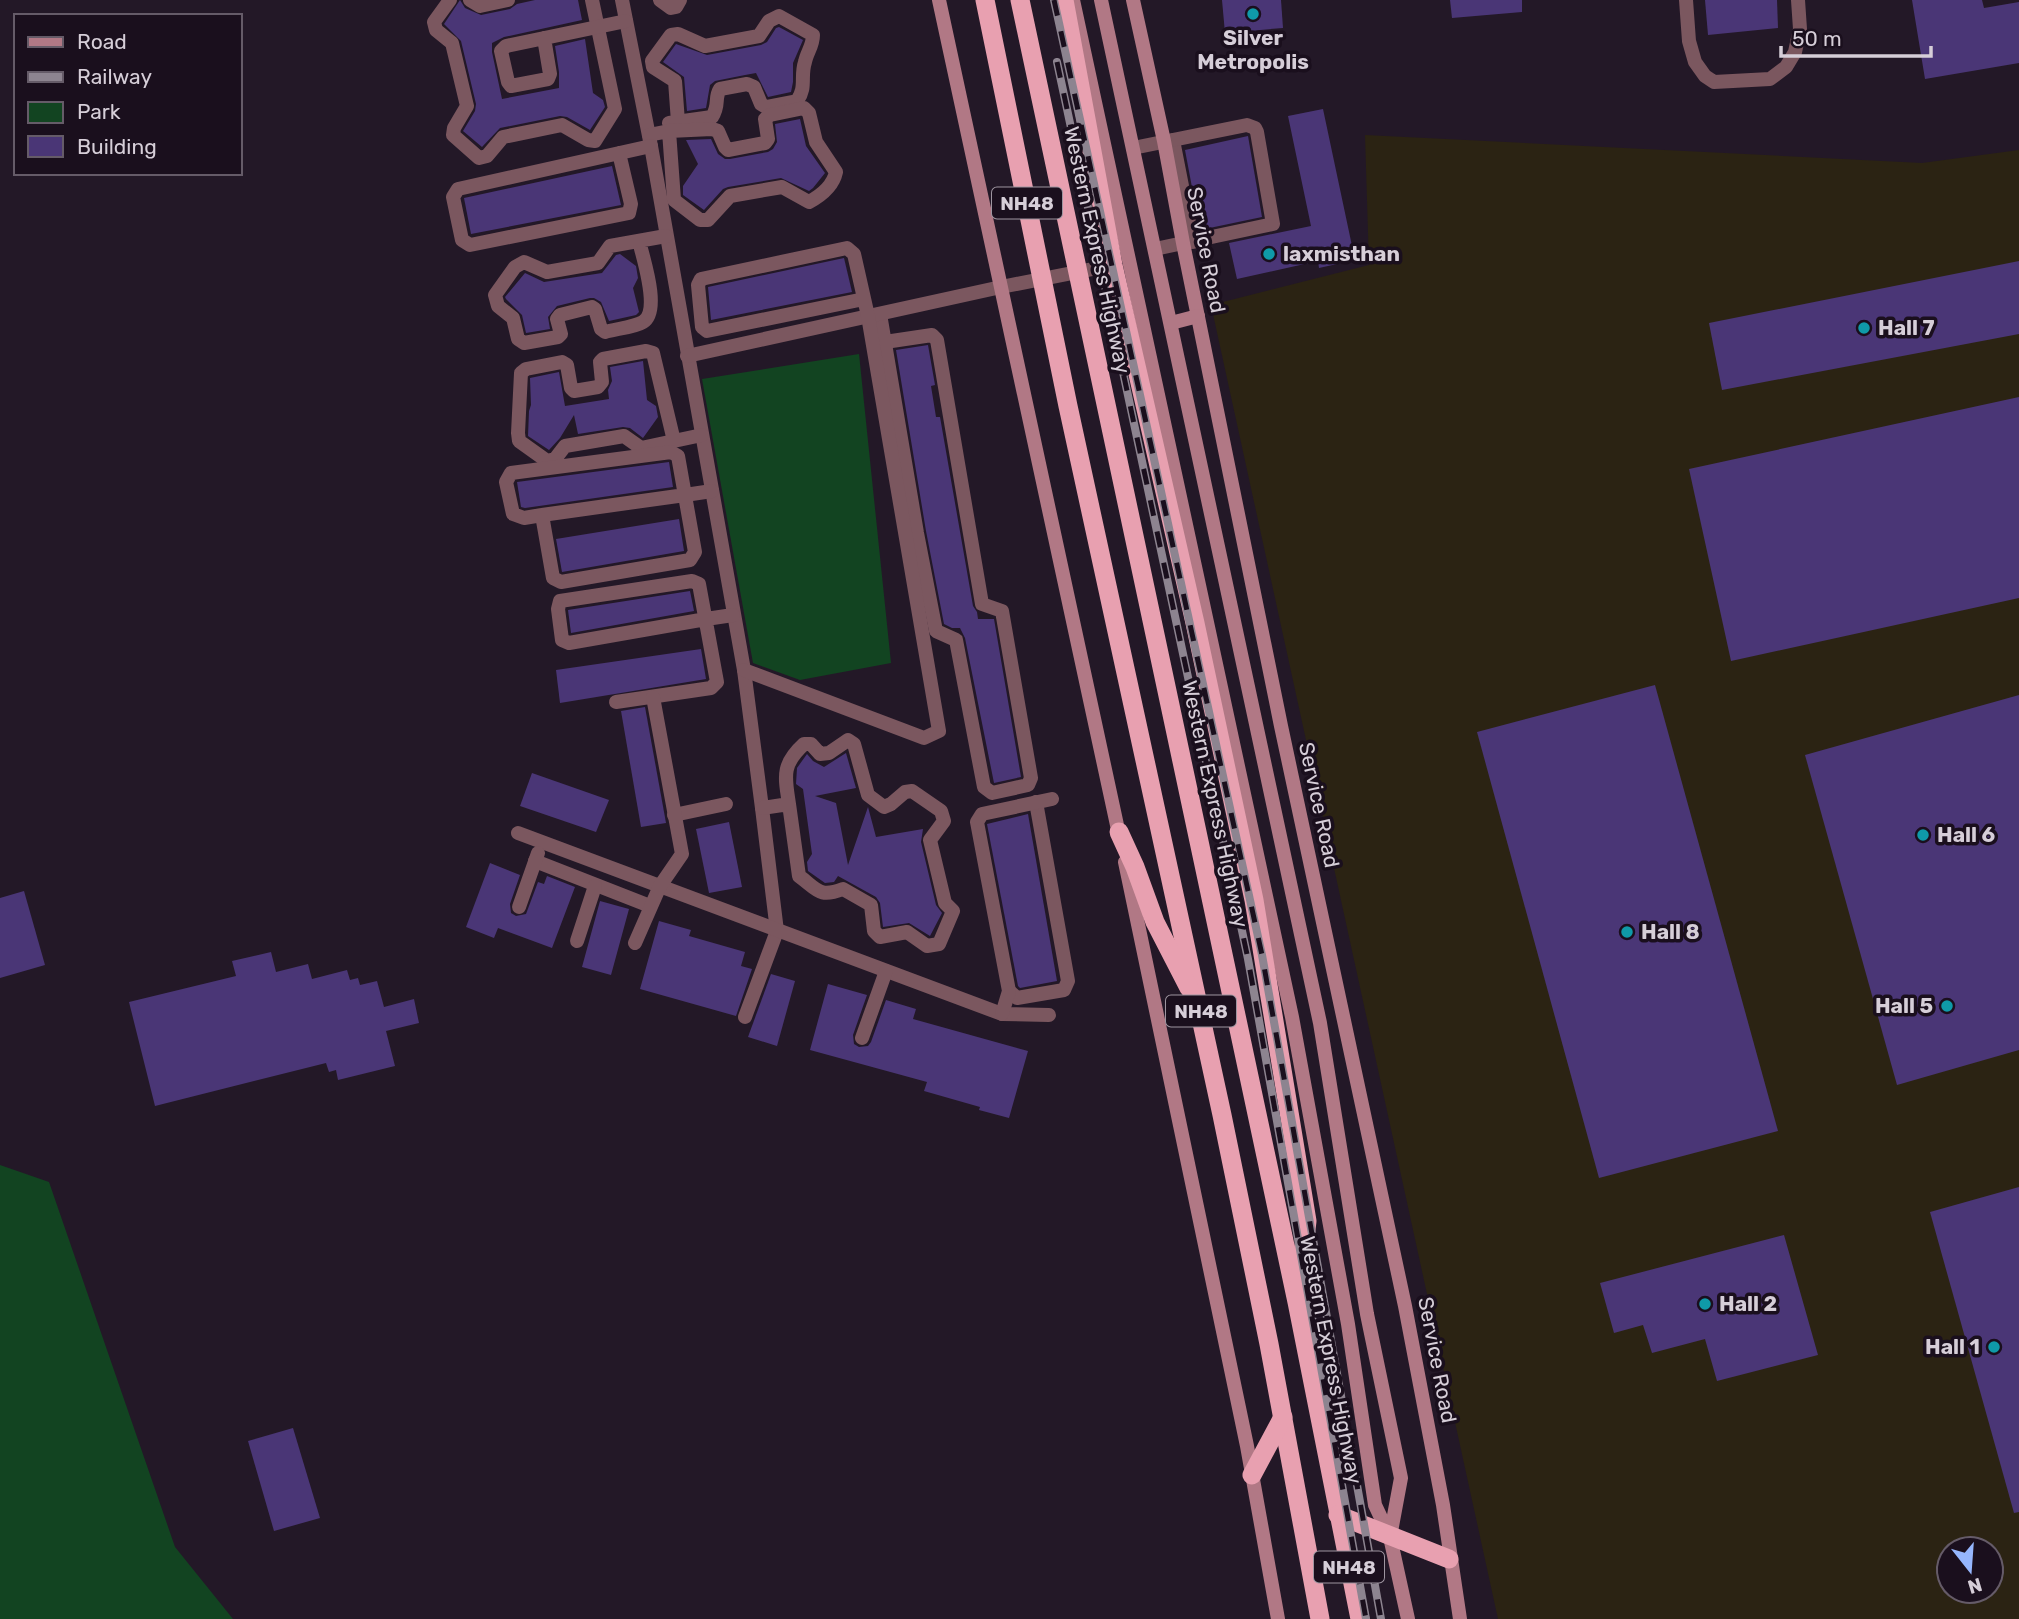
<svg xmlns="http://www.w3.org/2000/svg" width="2019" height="1619" font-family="Rubik,sans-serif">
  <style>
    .commercial { fill: #2b2313; fill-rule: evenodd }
    .green { fill: #124421 }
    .building { fill: #4a3676 }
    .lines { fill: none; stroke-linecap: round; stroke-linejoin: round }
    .minor { stroke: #7b575f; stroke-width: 14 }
    .secondary { stroke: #b17885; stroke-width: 14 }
    .trunk { stroke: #e8a0b0; stroke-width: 19 }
    .rail-casing { stroke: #8d8490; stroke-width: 8 }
    .rail { stroke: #1a0f1d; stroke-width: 5; stroke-dasharray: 16; stroke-linecap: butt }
    .culture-dot { fill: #0f9aa8; stroke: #1a0f1d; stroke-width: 2.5 }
    .labels { text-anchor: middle; stroke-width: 7; stroke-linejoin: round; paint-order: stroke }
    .shield { fill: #1a0f1d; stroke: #9e95a0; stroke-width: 2 }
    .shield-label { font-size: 19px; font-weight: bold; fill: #d6ced8 }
    .poi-label { font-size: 21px; font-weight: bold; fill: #d6ced8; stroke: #1a0f1d; text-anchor: start }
    .street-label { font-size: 21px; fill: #d6ced8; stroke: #1a0f1d }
  </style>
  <rect width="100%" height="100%" fill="#231827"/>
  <!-- commercial -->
  <path class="commercial" d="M1365,135l557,28 97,-13v1469h-521l-287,-1314 158,-40zM1949,1549h42v42h-42z"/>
  <!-- green -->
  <g class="green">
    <polygon points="859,354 891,663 800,680 753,663 702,379"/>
    <polygon points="0,1165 49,1182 175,1547 233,1619 0,1619"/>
  </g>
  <!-- building -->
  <g class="building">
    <polygon points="460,0 465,8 481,15 510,9 517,4 535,0 578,0 582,20 504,37 492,43 492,52 502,99 559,88 559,72 555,46 585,39 593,93 603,100 605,107 590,130 567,117 560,116 500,128 482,147 463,131 475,111 476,104 461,41 444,24"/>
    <polygon points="1222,0 1281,0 1283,28 1225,33"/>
    <polygon points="1450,0 1522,0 1522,12 1452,18"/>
    <polygon points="1705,0 1777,0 1778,28 1708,35"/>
    <polygon points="1912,0 1982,0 1984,8 2019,2 2019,63 1925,79"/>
    <polygon points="779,27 803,40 793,63 793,82 791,92 768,97 756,73 745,75 715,81 710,85 706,108 687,111 684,77 663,62 676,44 707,55 761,45 767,42 776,28"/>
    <polygon points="1323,109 1355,260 1319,268 1318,261 1237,279 1229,243 1311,226 1288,116"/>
    <polygon points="800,119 806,146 825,173 813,188 809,191 781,178 728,187 723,189 704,210 683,195 683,186 698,164 686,140 711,139 718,154 725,159 730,159 768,152 773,149 777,142 775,124"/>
    <polygon points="1248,136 1262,217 1200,230 1185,150"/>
    <polygon points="612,166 621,205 471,234 464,198"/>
    <polygon points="620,254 636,266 638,278 633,288 639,312 636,315 609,321 601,302 594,298 590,298 557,306 548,317 550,329 526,333 522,315 506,299 505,297 525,273 544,282 602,273 616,255"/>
    <polygon points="844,258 852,292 711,320 708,287"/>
    <polygon points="2019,261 2019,334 1722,390 1709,323"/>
    <polygon points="928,345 935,385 931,386 936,417 940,417 973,606 977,612 978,619 994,619 1021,777 994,783 965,638 960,628 952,628 944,624 926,531 896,350"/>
    <polygon points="643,361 647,400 656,406 658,417 643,438 630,428 623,427 578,434 574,415 560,438 549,450 528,436 529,411 531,405 530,378 559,372 565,406 609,399 608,390 612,381 610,367"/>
    <polygon points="2019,397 2019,598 1731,661 1689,469"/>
    <polygon points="669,462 673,487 525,508 521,507 517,482"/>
    <polygon points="679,519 684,551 562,572 556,539"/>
    <polygon points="690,591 694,611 571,633 568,610"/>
    <polygon points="701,649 706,679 560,703 556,670"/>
    <polygon points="1655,685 1778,1131 1599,1178 1477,732"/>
    <polygon points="2019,695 2019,1050 1897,1085 1805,755"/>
    <polygon points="645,707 666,823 641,827 621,711"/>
    <polygon points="846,753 856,788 815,796 836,803 848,865 868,807 876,837 923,829 921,842 936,905 942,913 930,936 909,923 883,927 880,903 876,897 838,876 834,882 825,883 808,871 807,862 812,854 803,789 796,784 797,768 807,754 813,761 824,767"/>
    <polygon points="532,773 609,800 596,832 520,806"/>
    <polygon points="1028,814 1057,981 1020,988 1018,986 987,824"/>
    <polygon points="729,822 742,887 709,893 696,829"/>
    <polygon points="490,863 520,875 510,904 511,913 516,916 526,914 538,882 544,884 547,876 575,887 552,948 498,928 494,938 466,927"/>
    <polygon points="24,891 45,965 0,978 0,898"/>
    <polygon points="600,901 629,909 611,975 582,967"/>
    <polygon points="659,921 691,930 689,936 745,952 741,966 752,969 736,1016 640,989"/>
    <polygon points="271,952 276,972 308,964 312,979 347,970 350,980 358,978 360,985 377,981 384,1007 414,999 419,1023 386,1031 395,1066 338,1080 336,1070 329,1072 326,1063 155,1106 129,1002 236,976 232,961"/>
    <polygon points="771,974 795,981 777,1046 748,1037"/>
    <polygon points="828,984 867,995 853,1035 854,1044 859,1047 868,1046 871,1042 886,1000 916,1009 913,1019 1028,1051 1009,1118 979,1110 980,1107 924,1091 927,1082 810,1050"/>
    <polygon points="2019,1187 2019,1512 2014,1513 1930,1212"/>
    <polygon points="1784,1235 1818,1355 1717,1381 1705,1339 1652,1353 1643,1325 1614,1333 1600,1283"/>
    <polygon points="293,1428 320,1518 274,1531 248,1441"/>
  </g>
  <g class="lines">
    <!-- minor -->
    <g class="minor">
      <polyline points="450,0 434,22 436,30 452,43 467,106 454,128 453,135 479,158 487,156 503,137 562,125 588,140 595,141 615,109 592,0"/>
      <polyline points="470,0 480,6 508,0"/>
      <polyline points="622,0 651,146 744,670 762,808 777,931 745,1017"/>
      <polyline points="660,0 671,8 676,7 680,0"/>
      <polyline points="1686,0 1689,41 1695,62 1705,76 1714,82 1770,79 1786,67 1795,52 1800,29 1798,0"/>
      <polyline points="544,38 550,74 548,79 511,86 508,82 501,51 506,46 626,21"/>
      <path d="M669,123l43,-6c8,-12 2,-19 8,-28l27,-5 7,3 7,17 5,3 31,-6c10,-14 3,-24 8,-39 2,-10 8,-16 8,-27l-34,-19 -10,5 -10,15 -54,10 -27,-12 -7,1 -19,26 1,6 22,14 3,41"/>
      <path d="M649,135l20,-4 43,-2 6,2 7,16 3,3 37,-7 3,-4 -3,-20 5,-4 34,-7 5,5 7,29 20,30c-3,14 -14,23 -27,30l-27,-15 -52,9 -22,24h-8l-26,-20 -5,-69"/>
      <polyline points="1173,140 1193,242"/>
      <polyline points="1133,148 1247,125 1255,128 1257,132 1273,224 1155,249"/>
      <polyline points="619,153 631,204 629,213 470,245 462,240 453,197 458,189 651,146"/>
      <path d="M639,241c4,17 22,70 4,81 -8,5 -28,7 -38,10l-4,-3 -6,-20 -3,-2 -32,8 -3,4 4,15 -3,3 -34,6 -6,-4 -5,-21 -15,-12 -3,-11 20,-28 9,-5 23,10 51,-9 12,-17 56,-10"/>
      <polyline points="880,314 917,533 936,631 956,640 984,787 992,793 1028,785 1031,778 1002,611 982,604 937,340 932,335 885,342"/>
      <polyline points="687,356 1001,287 1113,265"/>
      <polyline points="674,441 653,353 646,351 603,359 600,362 602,382 598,387 574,391 571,388 567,365 562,362 526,369 521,373 518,433 519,441 547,461 555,459 565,446 624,436 641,448 702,435"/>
      <polyline points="542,515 553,578 561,582 690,560 695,552 678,456 671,452 511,473 506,482 513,514 524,518 542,515 685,495 712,491"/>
      <polyline points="744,670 924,738 939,731 868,316 854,254 847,248 701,279 698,285 702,327 707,331 864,299"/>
      <polyline points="616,702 711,688 717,682 699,584 692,581 560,601 558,609 562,640 569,643 706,619 733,615"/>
      <path d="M762,808l27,-4c-4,-27 -8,-39 15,-60h7l9,10 9,-1 19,-13 6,4 14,51 16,12 7,-3 14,-12 7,-1 29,20 3,10 -14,19 15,63 8,8 -14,33 -12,2 -20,-14 -27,5 -6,-6 -3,-26 -28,-16c-24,9 -25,1 -44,-13l-10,-72"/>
      <polyline points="674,815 726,804"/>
      <polyline points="518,833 1002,1014 1049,1015"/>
      <polyline points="535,861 650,906"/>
      <polyline points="519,907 538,853"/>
      <polyline points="577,941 595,886"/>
      <polyline points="635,943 660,886 682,854 653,697"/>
      <polyline points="1009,991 1017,998 1064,990 1068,981 1036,802"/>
      <polyline points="1002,1014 1009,991 977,822 982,814 1052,799"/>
      <polyline points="862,1038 886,971"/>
    </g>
    <!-- secondary -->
    <g class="secondary">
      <polyline points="939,0 1120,839"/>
      <polyline points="1073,0 1292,1017 1348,1324 1375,1505 1390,1537 1408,1619"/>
      <polyline points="1101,0 1320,1023 1367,1314 1401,1478 1390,1537"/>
      <polyline points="1133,0 1164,141 1183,243 1281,726 1405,1306 1443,1505 1460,1619"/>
      <polyline points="1171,323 1198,316"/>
      <polyline points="1125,862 1247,1446 1278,1619"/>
    </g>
    <!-- trunk -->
    <g class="trunk">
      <polyline points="985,0 1068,406 1222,1115 1269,1344 1320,1619"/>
      <polyline points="1020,0 1297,1302 1360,1619"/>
      <polyline points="1064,0 1113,265 1195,623 1254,900 1307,1221 1299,1287"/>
      <polyline points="1119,832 1135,867 1155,922 1189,988"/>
      <polyline points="1252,1475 1283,1417"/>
      <polyline points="1338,1515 1449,1559"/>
    </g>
    <defs>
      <g id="rail">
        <polyline points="1054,0 1262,955 1381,1619"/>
        <polyline points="1057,62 1248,959 1366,1619"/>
      </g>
    </defs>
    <!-- rail casing -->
    <use href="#rail" class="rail-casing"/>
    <!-- rail -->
    <use href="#rail" class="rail"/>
  </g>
  <!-- markers -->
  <g class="culture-dot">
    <circle cx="1253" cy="14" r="7"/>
    <circle cx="1269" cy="254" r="7"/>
    <circle cx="1864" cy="328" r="7"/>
    <circle cx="1923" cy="835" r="7"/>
    <circle cx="1627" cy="932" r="7"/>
    <circle cx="1947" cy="1006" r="7"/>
    <circle cx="1705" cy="1304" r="7"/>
    <circle cx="1994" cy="1347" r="7"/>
  </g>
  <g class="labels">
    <!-- shield labels -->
    <g class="shield">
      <rect x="992" y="187.5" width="70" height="31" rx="5"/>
      <rect x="1166" y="995.5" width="70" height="31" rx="5"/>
      <rect x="1314" y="1551.5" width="70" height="31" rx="5"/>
    </g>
    <g class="shield-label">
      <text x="1027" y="210">NH48</text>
      <text x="1201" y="1018">NH48</text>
      <text x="1349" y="1574">NH48</text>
    </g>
    <!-- poi labels -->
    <g class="poi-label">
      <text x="1253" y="45" text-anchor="middle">Silver<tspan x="1253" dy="24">Metropolis</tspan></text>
      <text x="1283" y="261">laxmisthan</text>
      <text x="1878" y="335">Hall 7</text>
      <text x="1937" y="842">Hall 6</text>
      <text x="1641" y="939">Hall 8</text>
      <text x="1933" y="1013" text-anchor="end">Hall 5</text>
      <text x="1719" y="1311">Hall 2</text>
      <text x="1980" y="1354" text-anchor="end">Hall 1</text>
    </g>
    <!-- street labels -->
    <g class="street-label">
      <text transform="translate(1097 250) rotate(78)" y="7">Western Express Highway</text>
      <text transform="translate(1206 250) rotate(79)" y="7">Service Road</text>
      <text transform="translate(1215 804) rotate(78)" y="7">Western Express Highway</text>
      <text transform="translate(1319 805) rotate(78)" y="7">Service Road</text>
      <text transform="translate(1331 1360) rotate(79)" y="7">Western Express Highway</text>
      <text transform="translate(1437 1360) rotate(79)" y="7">Service Road</text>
    </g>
  </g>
  <!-- legend -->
  <rect x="14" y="14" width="228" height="161" fill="#1a0f1d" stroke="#655b68" stroke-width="2"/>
  <rect x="28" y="37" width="35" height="10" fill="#b17885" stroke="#655b68" stroke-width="2"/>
  <text x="77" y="49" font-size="21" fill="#d6ced8">Road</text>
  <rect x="28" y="72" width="35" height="10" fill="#8d8490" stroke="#655b68" stroke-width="2"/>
  <text x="77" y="84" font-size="21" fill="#d6ced8">Railway</text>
  <rect x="28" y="102" width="35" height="21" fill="#124421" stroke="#655b68" stroke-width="2"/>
  <text x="77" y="119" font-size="21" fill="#d6ced8">Park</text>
  <rect x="28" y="136" width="35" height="21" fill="#4a3676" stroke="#655b68" stroke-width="2"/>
  <text x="77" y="154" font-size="21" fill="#d6ced8">Building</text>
  <!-- north arrow -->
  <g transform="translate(1970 1570) rotate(163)"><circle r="33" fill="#1a0f1d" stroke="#655b68" stroke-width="2"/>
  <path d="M0-5L12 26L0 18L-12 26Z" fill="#96b6fd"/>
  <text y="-10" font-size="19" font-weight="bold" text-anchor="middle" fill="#d6ced8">N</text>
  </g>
  <!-- scale -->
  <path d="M1781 46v10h150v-10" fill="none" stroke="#d6ced8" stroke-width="3.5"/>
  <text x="1792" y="46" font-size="21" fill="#d6ced8" stroke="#1a0f1d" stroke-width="5" paint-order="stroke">50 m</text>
</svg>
